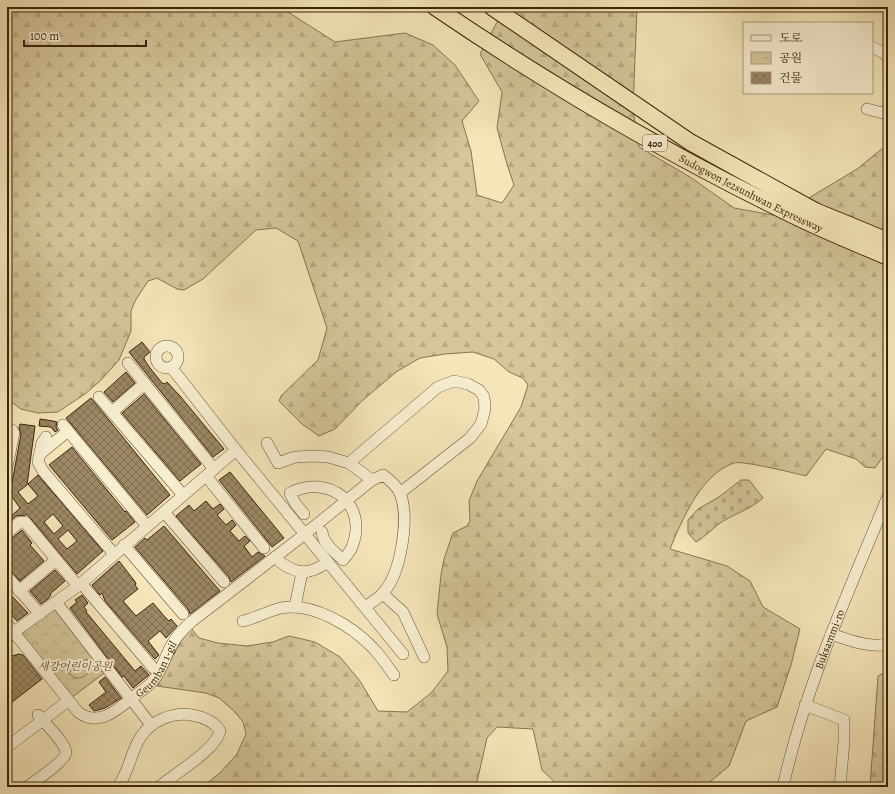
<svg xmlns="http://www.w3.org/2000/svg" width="895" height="794" font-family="Alegreya,'Noto Serif KR',serif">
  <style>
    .forest { fill: url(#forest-firs); stroke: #887453 }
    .cemetery { fill: url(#cemetery-stones); stroke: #887453 }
    .park { fill: url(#park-crowns); stroke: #887453 }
    .pitch { fill: #d5c59b; stroke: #887453 }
    .building { fill: url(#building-cross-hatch); stroke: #3b230b; fill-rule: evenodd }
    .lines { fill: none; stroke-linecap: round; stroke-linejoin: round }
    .minor-casing { stroke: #6a5436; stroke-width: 12 }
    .highway-casing { stroke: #3b230b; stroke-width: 18 }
    .minor { stroke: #f8efd2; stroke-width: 11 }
    .highway { stroke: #f5e6b9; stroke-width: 16 }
    .labels { text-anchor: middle; stroke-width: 4; stroke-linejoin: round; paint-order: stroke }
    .shield { fill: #f8efd2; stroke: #746047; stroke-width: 1 }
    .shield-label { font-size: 10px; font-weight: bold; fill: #3b230b }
    .street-label { font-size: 11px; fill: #3b230b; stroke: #f8efd2 }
    .park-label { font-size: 11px; font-style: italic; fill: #624c2f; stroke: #f8efd2 }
  </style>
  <defs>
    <pattern id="forest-firs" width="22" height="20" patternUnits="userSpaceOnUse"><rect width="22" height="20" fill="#d5c59b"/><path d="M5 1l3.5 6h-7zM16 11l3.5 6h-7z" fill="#b8a984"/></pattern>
    <pattern id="cemetery-stones" width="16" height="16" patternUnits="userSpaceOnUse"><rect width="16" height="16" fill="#d5c59b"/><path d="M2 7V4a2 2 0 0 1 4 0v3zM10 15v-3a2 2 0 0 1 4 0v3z" fill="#b8a984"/></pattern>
    <pattern id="park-crowns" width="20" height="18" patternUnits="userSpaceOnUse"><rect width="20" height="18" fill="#d5c59b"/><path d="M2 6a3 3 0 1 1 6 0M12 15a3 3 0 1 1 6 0" fill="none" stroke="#b8a984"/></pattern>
    <pattern id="building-cross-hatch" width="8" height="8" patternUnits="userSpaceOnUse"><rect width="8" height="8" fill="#9c8865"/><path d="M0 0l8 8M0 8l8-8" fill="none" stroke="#806f51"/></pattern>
  </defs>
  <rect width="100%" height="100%" fill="#f5e6b9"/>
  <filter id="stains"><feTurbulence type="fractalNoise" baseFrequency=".005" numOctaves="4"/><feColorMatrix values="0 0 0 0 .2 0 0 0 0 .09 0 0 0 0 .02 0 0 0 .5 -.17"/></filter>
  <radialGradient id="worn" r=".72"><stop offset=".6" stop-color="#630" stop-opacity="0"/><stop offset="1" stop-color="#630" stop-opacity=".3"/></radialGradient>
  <!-- forest -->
  <g class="forest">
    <path d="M7,7h282l-1,5 47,30 70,-9 28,12 22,20 24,36 -17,20 9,30 6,44 25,8 12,-18 -7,-21 -10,-36 5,-36 -22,-38 25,-47h132l-4,103 6,37 51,30 44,31 45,8 78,-47 31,-25v302l-4,9 -9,13 -10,-1 -9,-8 -30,-10 -20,27c-12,-3 -65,-16 -72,-13 -33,11 -52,57 -64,86l57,17 23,15 13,26 37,22 -9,36 -14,42 -31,14 -17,45 -18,15 -3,6h-148l-18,-17 -9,-41 -36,-2 -10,11 -10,44 4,5h-279l18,-14 17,-19 9,-20 -3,-12 -9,-11 -15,-13 -13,-5 -49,-7c12,-20 19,-41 34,-58l8,10 19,5 29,3 26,-4 16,-6 26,6 25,15 20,24 18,30 29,1 24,-19 17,-22 -1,-24 -10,-33 4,-39 3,-16 9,-26 14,-7 3,-5 -1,-20 8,-20 44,-74 7,-22 -5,-7 -14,-6 -15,-13 -21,-7 -28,2 -25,4 -24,14 -33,28 -28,29 -16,7 -17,-12 -23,-23 2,-5 37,-36 9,-32 -29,-87 -22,-13 -20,2 -53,49 -19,11 -7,-1 -20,-11 -9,3 -13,20 -4,10v20l-12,29 -18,20 -16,14 -27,18 -20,1 -17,-4 -14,-10z"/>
    <polygon points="888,671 888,787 870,787 878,676"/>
  </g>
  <!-- cemetery -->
  <path class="cemetery" d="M741,480h8l14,18c-12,11 -29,16 -43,25 -8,6 -15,14 -24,19l-8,-9v-13l10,-11 21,-12z"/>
  <!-- park -->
  <polygon class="park" points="55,607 107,671 71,698 20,633"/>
  <!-- pitch -->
  <path class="pitch" d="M87,659c5,10 1,20 -12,19l-7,-5z"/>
  <!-- building -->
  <g class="building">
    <polygon points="142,342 150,352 144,357 144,359 150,368 162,383 165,384 167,382 180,396 224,449 213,457 129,352"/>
    <polygon points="126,372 135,383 113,402 104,392"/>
    <polygon points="144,394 201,464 180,481 122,413"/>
    <polygon points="91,398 170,495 147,515 66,418"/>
    <polygon points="40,419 53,421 57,422 56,427 58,430 55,432 51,427 39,426"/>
    <path d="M20,424l15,2 -8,59 -9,7 10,12 10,-8 -10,-12 10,-9 65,76 -26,23 -50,-60 -1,1 -10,1 -9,8v-4l13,-12 -8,-11 -5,4v-14l5,-4 9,-49 -2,-6zM53,514l10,12 -9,8 -10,-12zM68,530l9,11 -10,8 -9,-10z"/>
    <polygon points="72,447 125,512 126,511 135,522 112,540 49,465"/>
    <polygon points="230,472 284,538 272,547 219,480"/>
    <polygon points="206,501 213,509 220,504 224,509 217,515 226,525 232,520 236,525 230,531 239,541 245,536 250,541 244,546 252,557 258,552 265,556 231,582 229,577 176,516 189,505 194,511"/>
    <polygon points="164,526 220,591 190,614 188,609 135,547 145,538 147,540"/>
    <polygon points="22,530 32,543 30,545 44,561 20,581 7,567 7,540 12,538"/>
    <polygon points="119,561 136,583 135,585 138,589 123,601 136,616 153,603 165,617 169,621 171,619 177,626 166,638 160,631 148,641 159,655 155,659 105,601 102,593 100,595 92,585"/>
    <polygon points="55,570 65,581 50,594 51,595 48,599 41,604 30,591"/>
    <polygon points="7,591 28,613 17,621 7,610"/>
    <polygon points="82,595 88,603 84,607 87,611 86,612 135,671 141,666 149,675 133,688 124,676 122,677 70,608 77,602 75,600"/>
    <polygon points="19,654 23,655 42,679 7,706 7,660 12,656"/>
    <polygon points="105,677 121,698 105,708 94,711 89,705 106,692 99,682"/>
  </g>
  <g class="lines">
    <defs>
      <g id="minor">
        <polyline points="872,47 884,53 888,58"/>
        <polyline points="867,109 883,113 888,109"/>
        <circle cx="167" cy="357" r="11"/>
        <polyline points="128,363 214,469"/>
        <polyline points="171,367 236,450 403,654"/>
        <polyline points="99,397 183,495"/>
        <polyline points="112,412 145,383"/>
        <polyline points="63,425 147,526"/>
        <polyline points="7,430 12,430 14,433 7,467"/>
        <polyline points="46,437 42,443 38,462 43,471 114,554"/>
        <polyline points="267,443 278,463 295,457 314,456 328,457 349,463 372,480"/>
        <polyline points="40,454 68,431"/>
        <polyline points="349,463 438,387 454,381 468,384 479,390 484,397 485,409 481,424 470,438 400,493"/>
        <polyline points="206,476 264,548"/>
        <polyline points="164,512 224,582"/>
        <path d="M304,514l-9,-11 -5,-10c39,-20 79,11 62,54 -2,5 -6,9 -9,13 -8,-8 -20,-16 -21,-28"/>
        <polyline points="7,533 20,522 25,522 78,586"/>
        <polyline points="124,545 183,614"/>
        <path d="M280,562c18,13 29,13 48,0"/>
        <polyline points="7,576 40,614"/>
        <polyline points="81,583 153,668"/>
        <polyline points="19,591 56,560"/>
        <polyline points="383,594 403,612 424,657"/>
        <polyline points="56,602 151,725"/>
        <polyline points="295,607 302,572"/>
        <path d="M243,621c13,-3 25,-10 38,-13 32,-6 71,18 92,40 8,8 14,18 21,27"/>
        <path id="s1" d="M7,624l71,88c20,16 41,-3 56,-16 6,-4 14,-9 19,-15 8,-10 11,-21 17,-33 5,-10 13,-19 21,-26l105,-81 76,-61 11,-5c7,5 13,10 17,18 10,25 1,82 -18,101 -4,5 -12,9 -17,13"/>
        <path d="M831,634c15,5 43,16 57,9"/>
        <polyline points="7,637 78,586 236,450"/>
        <polyline points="805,705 844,720 844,741 840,787"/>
        <polyline points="7,747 68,701"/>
        <path d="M27,787c8,-6 39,-26 39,-35 -1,-9 -21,-29 -28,-37"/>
        <path d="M118,787c17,-25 12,-53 44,-68 10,-4 19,-6 30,-4 11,2 22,6 28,16 -4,19 -46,43 -61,56"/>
        <path id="s2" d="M783,787c22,-101 66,-196 105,-291"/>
      </g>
      <g id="highway">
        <path id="s3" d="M435,7c116,79 238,150 364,211 29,14 59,26 89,39"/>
        <polyline points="492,7 690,142 815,211 888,241"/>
      </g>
    </defs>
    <!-- minor casing -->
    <use href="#minor" class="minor-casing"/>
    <!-- highway casing -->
    <use href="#highway" class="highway-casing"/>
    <!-- minor -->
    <use href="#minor" class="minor"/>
    <!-- highway -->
    <use href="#highway" class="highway"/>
  </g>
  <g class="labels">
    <!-- shield labels -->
    <rect class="shield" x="643" y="135" width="24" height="16" rx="3"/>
    <g class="shield-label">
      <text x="655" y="147">400</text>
    </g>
    <!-- street labels -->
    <g class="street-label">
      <text dy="4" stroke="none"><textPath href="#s3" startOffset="367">Sudogwon Je2sunhwan Expressway</textPath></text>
      <text dy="4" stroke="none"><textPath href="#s2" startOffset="155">Buksammi-ro</textPath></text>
      <text dy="4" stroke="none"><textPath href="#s1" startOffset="213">Geumban 1-gil</textPath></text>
    </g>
    <!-- park labels -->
    <g class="park-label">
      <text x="75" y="670">새강어린이공원</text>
    </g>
  </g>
  <!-- margin -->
  <rect width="895" height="794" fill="none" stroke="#f5e6b9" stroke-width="24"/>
  <rect x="8" y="8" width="879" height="778" fill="none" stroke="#3b230b" stroke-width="2"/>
  <rect x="12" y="12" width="871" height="770" fill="none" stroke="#3b230b"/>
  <!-- legend -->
  <rect x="743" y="22" width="130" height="72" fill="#f8efd2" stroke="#ac9d82"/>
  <rect x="751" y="35" width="20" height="6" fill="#f8efd2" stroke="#ac9d82"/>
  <text x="779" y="42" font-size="12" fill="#3b230b">도로</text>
  <rect x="751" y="52" width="20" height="12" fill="url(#park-crowns)" stroke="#ac9d82"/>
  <text x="779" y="62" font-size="12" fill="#3b230b">공원</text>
  <rect x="751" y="72" width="20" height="12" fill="url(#building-cross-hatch)" stroke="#ac9d82"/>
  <text x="779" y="82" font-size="12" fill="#3b230b">건물</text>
  <!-- scale -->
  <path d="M24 40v6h122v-6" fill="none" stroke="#3b230b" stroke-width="2"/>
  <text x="30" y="40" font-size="12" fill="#3b230b" stroke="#f8efd2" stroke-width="3" paint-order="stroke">100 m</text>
  <rect width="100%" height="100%" filter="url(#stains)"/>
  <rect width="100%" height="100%" fill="url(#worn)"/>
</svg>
